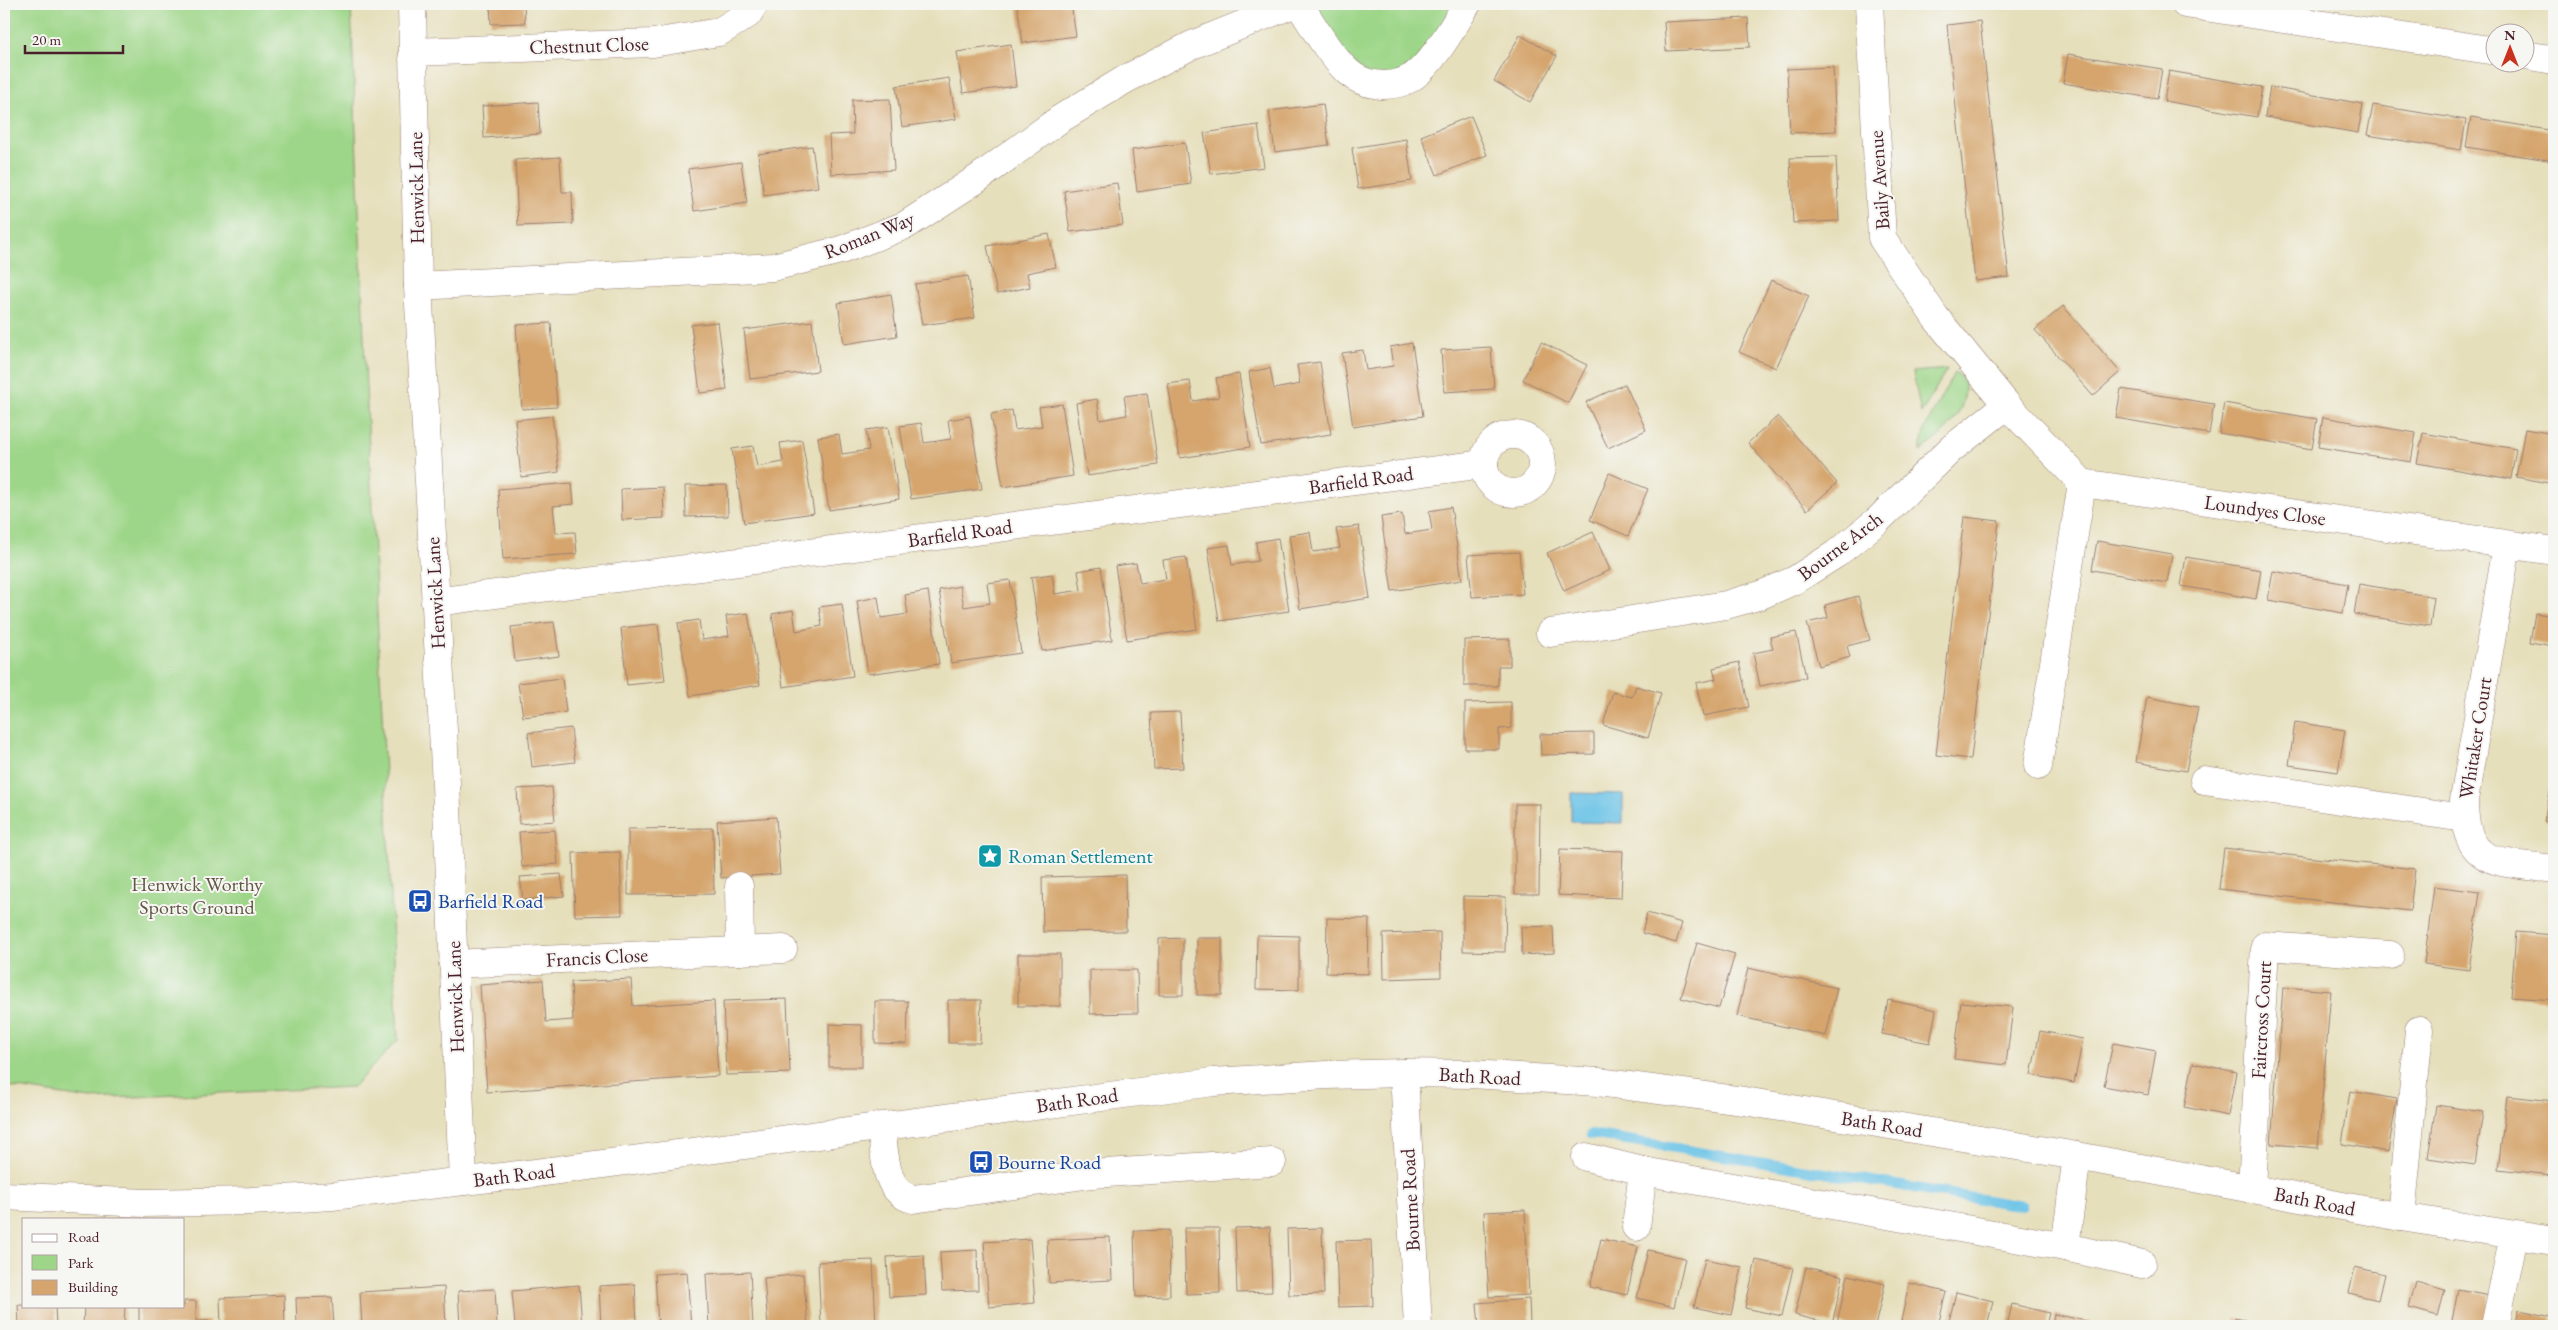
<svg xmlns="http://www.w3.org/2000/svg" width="2558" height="1330" font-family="'EB Garamond',serif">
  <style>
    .green { fill: #9dd688; stroke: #747a5a }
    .water { fill: #69c2e7; stroke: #5a7089 }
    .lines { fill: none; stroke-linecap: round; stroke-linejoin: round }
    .stream { stroke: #69c2e7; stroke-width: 10 }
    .building { fill: #d5a56d }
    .minor-casing { stroke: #987f73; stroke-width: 29 }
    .major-casing { stroke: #987f73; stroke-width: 29 }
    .minor { stroke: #fff; stroke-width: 28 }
    .major { stroke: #fff; stroke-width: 28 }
    .labels { text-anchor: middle; stroke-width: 4; stroke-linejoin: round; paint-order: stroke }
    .street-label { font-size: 20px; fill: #4a1f2b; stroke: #f6f6f2 }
    .culture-label { font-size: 20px; fill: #0d838f; stroke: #f6f6f2; text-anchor: start }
    .park-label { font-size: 20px; fill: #635647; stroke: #f6f6f2 }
    .transit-label { font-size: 20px; fill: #164399; stroke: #f6f6f2; text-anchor: start }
  </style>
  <rect width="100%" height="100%" fill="#f6f6f2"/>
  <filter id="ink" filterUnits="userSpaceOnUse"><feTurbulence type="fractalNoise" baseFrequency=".02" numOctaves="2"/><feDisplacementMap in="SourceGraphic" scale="10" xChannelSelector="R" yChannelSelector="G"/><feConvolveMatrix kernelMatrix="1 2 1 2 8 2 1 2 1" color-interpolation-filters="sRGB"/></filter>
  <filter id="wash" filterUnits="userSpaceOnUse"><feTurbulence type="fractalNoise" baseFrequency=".0096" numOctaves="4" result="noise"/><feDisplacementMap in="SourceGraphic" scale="20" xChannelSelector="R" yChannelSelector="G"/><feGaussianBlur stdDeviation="1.12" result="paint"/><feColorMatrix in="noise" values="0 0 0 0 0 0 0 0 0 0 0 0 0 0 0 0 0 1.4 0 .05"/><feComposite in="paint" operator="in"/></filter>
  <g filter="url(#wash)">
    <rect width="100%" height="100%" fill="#e6dfbb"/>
    <!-- green -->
    <g class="green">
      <polygon points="4,4 351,4 365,365 398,1040 353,1087 90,1099 4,1086"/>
      <polygon points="1299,4 1467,4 1430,57 1374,85"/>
      <polygon points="1947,369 1921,414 1913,372"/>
      <path d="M1954,373c9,3 11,8 11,17 -2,29 -24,45 -45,62l4,-22z"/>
    </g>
    <!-- water -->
    <polygon class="water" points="1571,793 1623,794 1623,823 1571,822"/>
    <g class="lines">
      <!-- stream -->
      <polyline class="stream" points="1591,1134 2022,1206"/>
    </g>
    <g id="blocks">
      <!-- building -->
      <g class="building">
        <polygon points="490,4 524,4 525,23 491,24"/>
        <polygon points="1017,4 1071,4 1076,36 1023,43"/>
        <polygon points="1748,18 1750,47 1666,51 1664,22"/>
        <polygon points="1980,21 2009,277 1975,281 1947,25"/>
        <polygon points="1520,35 1557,56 1530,102 1494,81"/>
        <polygon points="1011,44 1016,86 963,93 957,52"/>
        <polygon points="2068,54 2162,69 2157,99 2063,83"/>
        <polygon points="1833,67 1836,131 1790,133 1787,69"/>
        <polygon points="2169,71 2262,87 2257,117 2164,101"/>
        <polygon points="949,78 956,119 902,127 896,86"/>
        <polygon points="2270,87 2363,104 2358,133 2265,117"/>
        <polygon points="890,99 894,170 831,174 829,135 853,134 852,100"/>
        <polygon points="538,102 540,134 484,138 482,106"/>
        <polygon points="1323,104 1329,145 1275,152 1269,111"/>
        <polygon points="2373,105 2466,120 2461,150 2367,135"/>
        <polygon points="1471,116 1487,155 1437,175 1421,136"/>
        <polygon points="2471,117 2554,131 2554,161 2466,147"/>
        <polygon points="1258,125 1264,167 1211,174 1204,133"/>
        <polygon points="1406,139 1412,181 1358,189 1352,148"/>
        <polygon points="1185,143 1191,184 1137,192 1132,150"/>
        <polygon points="812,146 818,187 764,195 758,154"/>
        <polygon points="560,157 562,192 572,192 573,224 518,226 515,160"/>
        <polygon points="1836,157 1839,221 1793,223 1790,158"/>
        <polygon points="741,162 747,203 694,211 688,169"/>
        <polygon points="1117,183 1123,225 1070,232 1064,191"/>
        <polygon points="1049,234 1056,267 1027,273 1030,287 997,294 987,246"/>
        <polygon points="968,276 975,318 922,325 915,284"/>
        <polygon points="1771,280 1809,296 1776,368 1739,352"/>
        <polygon points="891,294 897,336 844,344 838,303"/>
        <polygon points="2063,306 2120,372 2093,396 2035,330"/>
        <polygon points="812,321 818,371 750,379 744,330"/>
        <polygon points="718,322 727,390 700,393 691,325"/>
        <polygon points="551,323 557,407 522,409 516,325"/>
        <polygon points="1541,342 1587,365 1568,403 1523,380"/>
        <polygon points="1412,343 1423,416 1353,427 1342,353 1363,350 1366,370 1393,366 1390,347"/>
        <polygon points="1491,347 1494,389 1444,392 1441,350"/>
        <polygon points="1320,362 1331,434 1261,445 1249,372 1270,368 1274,389 1300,384 1297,365"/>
        <polygon points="1239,374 1250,447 1180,458 1168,384 1190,381 1193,401 1219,397 1216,378"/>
        <polygon points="1625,384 1646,430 1608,448 1586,402"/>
        <polygon points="2121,389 2214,404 2209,434 2116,418"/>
        <polygon points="1147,393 1158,465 1087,476 1076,403 1097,399 1100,420 1127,415 1124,396"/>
        <polygon points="2224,403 2317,419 2312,449 2219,433"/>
        <polygon points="1062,404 1073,476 1003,487 991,414 1012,410 1015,430 1042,426 1039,407"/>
        <polygon points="552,416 559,472 521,477 515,420"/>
        <polygon points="970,416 982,489 911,499 900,426 921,423 924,443 951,439 948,420"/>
        <polygon points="1778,416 1837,483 1807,510 1748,443"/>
        <polygon points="2323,417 2416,433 2411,462 2318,447"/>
        <polygon points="888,427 899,499 829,510 818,437 839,434 842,454 869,450 866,430"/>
        <polygon points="2525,429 2554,434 2554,484 2516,477"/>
        <polygon points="2423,433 2516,449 2511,479 2417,463"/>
        <polygon points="802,440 814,513 744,523 732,449 753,446 757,467 783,462 780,443"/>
        <polygon points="1609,473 1648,489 1628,536 1590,520"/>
        <polygon points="572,483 574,504 553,506 556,533 575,532 577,554 503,559 498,489"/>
        <polygon points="727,485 728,516 686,517 685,486"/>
        <polygon points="663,487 664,518 622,520 621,489"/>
        <polygon points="1451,507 1462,580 1392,591 1381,517 1402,514 1405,534 1432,530 1429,511"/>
        <polygon points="1964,517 1999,521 1971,759 1936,755"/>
        <polygon points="1359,526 1370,598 1300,609 1289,535 1310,532 1313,552 1340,548 1336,529"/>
        <polygon points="1593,532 1610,570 1564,591 1547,553"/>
        <polygon points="1278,538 1289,611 1219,621 1208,548 1229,545 1232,565 1258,561 1256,542"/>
        <polygon points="2097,541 2172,554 2167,583 2092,570"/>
        <polygon points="1519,552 1523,594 1472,597 1468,555"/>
        <polygon points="1186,557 1197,629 1127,640 1115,566 1136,563 1140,583 1166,579 1163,560"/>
        <polygon points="2186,557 2261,570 2256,599 2181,586"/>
        <polygon points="1101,567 1112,640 1042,651 1031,577 1052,574 1055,594 1081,590 1078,571"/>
        <polygon points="2273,571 2348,584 2343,613 2268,600"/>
        <polygon points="1010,580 1021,653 951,663 939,590 960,586 964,607 990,603 987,583"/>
        <polygon points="2359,584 2434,597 2430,626 2354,614"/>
        <polygon points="928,591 939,664 868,674 857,601 878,597 881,618 908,614 905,595"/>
        <polygon points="1858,596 1870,640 1847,646 1850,657 1819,666 1807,623 1828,618 1825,605"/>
        <polygon points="842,604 853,676 783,687 772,614 793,610 796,631 822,626 819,607"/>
        <polygon points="748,613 760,685 690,696 678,623 699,620 702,640 729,636 726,616"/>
        <polygon points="2535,613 2554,616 2554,646 2530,642"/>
        <polygon points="554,622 559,656 515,662 511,627"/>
        <polygon points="658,624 665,681 627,685 621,628"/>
        <polygon points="1796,632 1806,677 1760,686 1753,653 1773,649 1770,637"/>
        <polygon points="1510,639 1510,666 1498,666 1498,686 1464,686 1464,640"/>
        <polygon points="1739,662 1749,707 1703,716 1696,683 1716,679 1713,668"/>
        <polygon points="562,678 566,712 523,717 518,683"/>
        <polygon points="1636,686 1661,693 1648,738 1603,725 1613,692 1632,697"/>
        <polygon points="2147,697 2198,707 2186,771 2136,762"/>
        <polygon points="1511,702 1511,728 1499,729 1499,749 1465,749 1465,703"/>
        <polygon points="1180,712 1183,768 1154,769 1151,713"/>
        <polygon points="2295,722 2345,730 2338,772 2289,765"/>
        <polygon points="571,728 575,762 532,767 528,733"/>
        <polygon points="1594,733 1594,754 1541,755 1540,734"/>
        <polygon points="552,787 555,821 519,824 517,789"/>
        <polygon points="2551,787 2554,788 2554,823 2544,821"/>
        <polygon points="1515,804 1540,804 1539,894 1515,894"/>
        <polygon points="776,817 780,874 721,878 717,821"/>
        <polygon points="713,828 714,894 628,895 628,829"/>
        <polygon points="555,830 558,864 522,867 519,832"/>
        <polygon points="2224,848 2415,869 2410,911 2219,889"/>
        <polygon points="1560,849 1623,851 1621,898 1558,895"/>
        <polygon points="620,852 622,915 575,916 573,853"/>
        <polygon points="561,874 564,896 523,900 520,877"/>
        <polygon points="1125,875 1126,931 1043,932 1042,877"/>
        <polygon points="2434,886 2480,892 2469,970 2424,964"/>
        <polygon points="1463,896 1506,897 1505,952 1463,951"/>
        <polygon points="1647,913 1682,923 1676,943 1642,933"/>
        <polygon points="1327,918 1369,919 1368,974 1326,973"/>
        <polygon points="1553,926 1554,953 1522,955 1521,927"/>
        <polygon points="1440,932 1441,977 1384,979 1383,934"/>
        <polygon points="2516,932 2554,935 2554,1000 2511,997"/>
        <polygon points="1257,935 1299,936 1299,990 1256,989"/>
        <polygon points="1183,938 1183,995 1159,995 1159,939"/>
        <rect x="1197" y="938" width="25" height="57"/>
        <polygon points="1697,943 1735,954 1719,1008 1681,998"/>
        <rect x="1018" y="954" width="42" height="52"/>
        <polygon points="1748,968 1837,988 1826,1036 1737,1016"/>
        <polygon points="1090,970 1137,970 1138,1013 1090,1014"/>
        <polygon points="631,979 633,1006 714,1001 718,1076 487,1092 480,985 543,980 546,1022 573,1020 571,982"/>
        <polygon points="2283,987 2331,991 2318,1148 2271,1144"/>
        <polygon points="787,999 790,1073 726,1075 723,1001"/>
        <polygon points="948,1000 981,1000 980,1043 948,1043"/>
        <polygon points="1888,1000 1936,1010 1930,1043 1882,1034"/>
        <polygon points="875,1001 908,1001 907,1044 875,1043"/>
        <polygon points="1961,1002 2013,1007 2006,1065 1954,1059"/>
        <polygon points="829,1024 862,1025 862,1067 829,1067"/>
        <polygon points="2040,1031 2083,1039 2074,1083 2031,1075"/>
        <polygon points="2113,1043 2156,1051 2148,1095 2104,1086"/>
        <polygon points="2193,1063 2236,1072 2228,1116 2184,1107"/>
        <polygon points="2350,1091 2397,1099 2388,1152 2342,1144"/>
        <polygon points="2507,1096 2554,1101 2554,1146 2551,1175 2498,1169"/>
        <polygon points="2436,1105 2483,1112 2475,1165 2428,1158"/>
        <polygon points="1525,1210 1529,1295 1489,1297 1484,1212"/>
        <polygon points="1270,1227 1272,1292 1237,1293 1235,1228"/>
        <polygon points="1184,1228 1219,1228 1220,1293 1186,1294"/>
        <polygon points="1322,1228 1324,1294 1289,1295 1287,1229"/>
        <polygon points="1169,1230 1170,1296 1136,1297 1134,1231"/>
        <polygon points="1110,1237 1112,1280 1049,1283 1047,1240"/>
        <polygon points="1030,1239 1035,1303 989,1307 984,1242"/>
        <polygon points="1601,1239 1638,1247 1627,1295 1590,1287"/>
        <polygon points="1371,1240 1373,1306 1338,1307 1336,1241"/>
        <polygon points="977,1250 978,1290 942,1291 940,1252"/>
        <polygon points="1648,1250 1685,1258 1674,1307 1637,1298"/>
        <polygon points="924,1255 926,1295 889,1297 887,1257"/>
        <polygon points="1705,1259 1742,1267 1731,1315 1694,1307"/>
        <polygon points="873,1260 876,1326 821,1326 818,1262"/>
        <polygon points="1756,1260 1793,1268 1782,1316 1745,1308"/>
        <polygon points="1806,1267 1843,1276 1832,1324 1795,1315"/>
        <polygon points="2355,1267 2384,1274 2378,1300 2349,1293"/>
        <polygon points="687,1272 691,1326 658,1326 655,1274"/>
        <polygon points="750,1272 753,1326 709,1326 706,1274"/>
        <polygon points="803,1274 808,1326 768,1326 764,1278"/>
        <polygon points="1848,1275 1885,1284 1875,1326 1849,1326 1837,1323"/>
        <polygon points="2416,1282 2445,1290 2438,1316 2409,1308"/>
        <polygon points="1909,1283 1946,1292 1938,1326 1900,1326"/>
        <polygon points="635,1284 637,1324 601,1326 599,1286"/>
        <polygon points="579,1285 582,1326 515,1326 512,1291"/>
        <polygon points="444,1287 446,1326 362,1326 360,1292"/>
        <polygon points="495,1289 497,1326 460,1326 458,1291"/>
        <polygon points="2458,1289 2490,1295 2484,1326 2451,1326"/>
        <polygon points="1956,1292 1993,1301 1987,1326 1948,1326"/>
        <polygon points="284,1295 285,1326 221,1326 220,1298"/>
        <polygon points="4,1296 8,1297 6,1326 4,1326"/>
        <polygon points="332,1297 334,1326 297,1326 296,1298"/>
        <polygon points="1529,1299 1530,1323 1513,1324 1513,1326 1479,1326 1477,1303"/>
        <polygon points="184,1301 196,1301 196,1321 209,1321 209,1326 139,1326 139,1306 184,1306"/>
        <polygon points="2012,1304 2049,1313 2046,1326 2007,1326"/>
        <polygon points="18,1305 55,1306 56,1326 19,1326"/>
        <polygon points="84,1306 125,1306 124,1326 83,1326"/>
        <polygon points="2519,1310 2552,1317 2550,1326 2515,1326"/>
        <polygon points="2054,1314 2091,1322 2090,1326 2052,1326"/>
        <polygon points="2235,1318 2268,1325 2268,1326 2233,1326"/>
      </g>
    </g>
  </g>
  <g filter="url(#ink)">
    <use href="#blocks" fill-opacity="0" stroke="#987f73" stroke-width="1"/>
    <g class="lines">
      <defs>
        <g id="minor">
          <polyline points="412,4 418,286 446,784 463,1181"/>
          <path d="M1299,4c15,23 29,49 49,68 16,14 42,17 61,7 22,-12 45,-54 58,-75"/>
          <polyline points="1869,4 1882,238 1936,318 2007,405 2082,483 2554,551"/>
          <polyline points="2185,4 2496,51"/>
          <polyline points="413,52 653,43 719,32 748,14 754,4"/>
          <polyline points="2526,55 2554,60"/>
          <polyline points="418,286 773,267 841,250 906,225 977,179 1060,119 1126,79 1192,45 1293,4"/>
          <circle cx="1513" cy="464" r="29"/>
          <path d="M2507,545l-43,255c0,69 35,61 90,69"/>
          <polyline points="435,602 1484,464"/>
          <polyline points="1550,633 1726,605 1761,595 1795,580 1836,554 1877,521 1951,449 2007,405"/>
          <polyline points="2038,766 2082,483"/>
          <polyline points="2204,780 2464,818"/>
          <polyline points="739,886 740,951"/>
          <polyline points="453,964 783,949"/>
          <polyline points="1404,1073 1418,1326"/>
          <path d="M881,1126c4,26 2,66 32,73l179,-25 180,-12"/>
          <polyline points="1586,1157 1643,1171 2065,1247 2142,1264"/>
          <polyline points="2252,1189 2265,946 2390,955"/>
          <polyline points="2401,1217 2419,1030"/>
          <polyline points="1636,1227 1643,1171"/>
          <polyline points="2065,1247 2077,1156"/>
          <polyline points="2495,1326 2514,1236"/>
        </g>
        <polyline id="major" points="4,1196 145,1203 251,1201 332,1196 536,1173 1213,1082 1327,1075 1404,1073 1471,1074 1598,1082 1744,1101 2077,1156 2401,1217 2554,1241"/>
      </defs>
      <!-- minor casing -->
      <use href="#minor" class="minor-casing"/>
      <!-- major casing -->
      <use href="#major" class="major-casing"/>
      <!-- minor -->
      <use href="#minor" class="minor"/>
      <!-- major -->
      <use href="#major" class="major"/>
    </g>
  </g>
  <!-- icons -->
  <defs>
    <symbol id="sight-square" viewBox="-11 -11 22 22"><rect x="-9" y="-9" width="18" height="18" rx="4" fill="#0f9aa8" stroke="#f6f6f2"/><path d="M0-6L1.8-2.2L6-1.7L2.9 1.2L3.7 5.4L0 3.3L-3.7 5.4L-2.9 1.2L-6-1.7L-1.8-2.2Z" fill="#fff"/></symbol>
    <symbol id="bus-square" viewBox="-11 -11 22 22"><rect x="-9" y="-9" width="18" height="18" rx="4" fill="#1a4fb4" stroke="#f6f6f2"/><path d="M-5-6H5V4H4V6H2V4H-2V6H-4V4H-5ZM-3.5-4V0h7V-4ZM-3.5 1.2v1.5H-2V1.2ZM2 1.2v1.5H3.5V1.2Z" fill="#fff"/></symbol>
  </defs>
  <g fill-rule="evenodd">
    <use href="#sight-square" x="976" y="842" width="28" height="28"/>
    <use href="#bus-square" x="406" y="887" width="28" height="28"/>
    <use href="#bus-square" x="967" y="1148" width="28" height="28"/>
  </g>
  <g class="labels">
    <!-- street labels -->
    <g class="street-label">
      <text transform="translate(589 45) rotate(-2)" y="7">Chestnut Close</text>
      <text transform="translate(1879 180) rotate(-94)" y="7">Baily Avenue</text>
      <text transform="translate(416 188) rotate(-91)" y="7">Henwick Lane</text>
      <text transform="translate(869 235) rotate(-22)" y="7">Roman Way</text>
      <text transform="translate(1361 480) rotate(-8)" y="7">Barfield Road</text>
      <text transform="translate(2265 510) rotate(8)" y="7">Loundyes Close</text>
      <text transform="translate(960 533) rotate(-8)" y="7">Barfield Road</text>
      <text transform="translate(1840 546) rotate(-37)" y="7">Bourne Arch</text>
      <text transform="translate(435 593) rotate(-93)" y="7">Henwick Lane</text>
      <text transform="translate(2475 738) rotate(-81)" y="7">Whitaker Court</text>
      <text transform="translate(597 957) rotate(-3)" y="7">Francis Close</text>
      <text transform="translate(455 997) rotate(-92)" y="7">Henwick Lane</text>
      <text transform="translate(2261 1020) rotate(-87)" y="7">Faircross Court</text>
      <text transform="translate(1480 1076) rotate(3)" y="7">Bath Road</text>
      <text transform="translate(1077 1100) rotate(-8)" y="7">Bath Road</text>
      <text transform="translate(1882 1124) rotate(9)" y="7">Bath Road</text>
      <text transform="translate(514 1175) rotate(-7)" y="7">Bath Road</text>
      <text transform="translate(1410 1200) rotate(-93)" y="7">Bourne Road</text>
      <text transform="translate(2315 1201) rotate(11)" y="7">Bath Road</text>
    </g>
    <!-- culture labels -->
    <g class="culture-label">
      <text x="1008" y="863">Roman Settlement</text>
    </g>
    <!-- park labels -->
    <g class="park-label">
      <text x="197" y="891">Henwick Worthy<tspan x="197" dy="23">Sports Ground</tspan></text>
    </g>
    <!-- transit labels -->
    <g class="transit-label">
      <text x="438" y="908">Barfield Road</text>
      <text x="998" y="1169">Bourne Road</text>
    </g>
  </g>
  <!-- margin -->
  <rect width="2558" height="1330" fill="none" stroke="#f6f6f2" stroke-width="20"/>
  <!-- legend -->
  <rect x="22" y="1218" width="162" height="90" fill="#f6f6f2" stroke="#b1a0a2"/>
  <rect x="32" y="1234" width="25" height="8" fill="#ffffff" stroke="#b1a0a2"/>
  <text x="68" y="1242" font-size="15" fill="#4a1f2b">Road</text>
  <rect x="32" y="1255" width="25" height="15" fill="#9dd688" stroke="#b1a0a2"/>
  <text x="68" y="1268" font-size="15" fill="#4a1f2b">Park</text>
  <rect x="32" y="1280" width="25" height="15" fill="#d5a56d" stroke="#b1a0a2"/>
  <text x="68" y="1292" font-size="15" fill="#4a1f2b">Building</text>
  <!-- north arrow -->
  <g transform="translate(2510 48)"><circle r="24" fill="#f6f6f2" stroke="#b1a0a2"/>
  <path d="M0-4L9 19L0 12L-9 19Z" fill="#c8321e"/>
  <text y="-8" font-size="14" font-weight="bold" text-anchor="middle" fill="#4a1f2b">N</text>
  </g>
  <!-- scale -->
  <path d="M25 45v8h98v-8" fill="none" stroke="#4a1f2b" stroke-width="2.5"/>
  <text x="32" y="45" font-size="15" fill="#4a1f2b" stroke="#f6f6f2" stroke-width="4" paint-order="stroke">20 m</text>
</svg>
